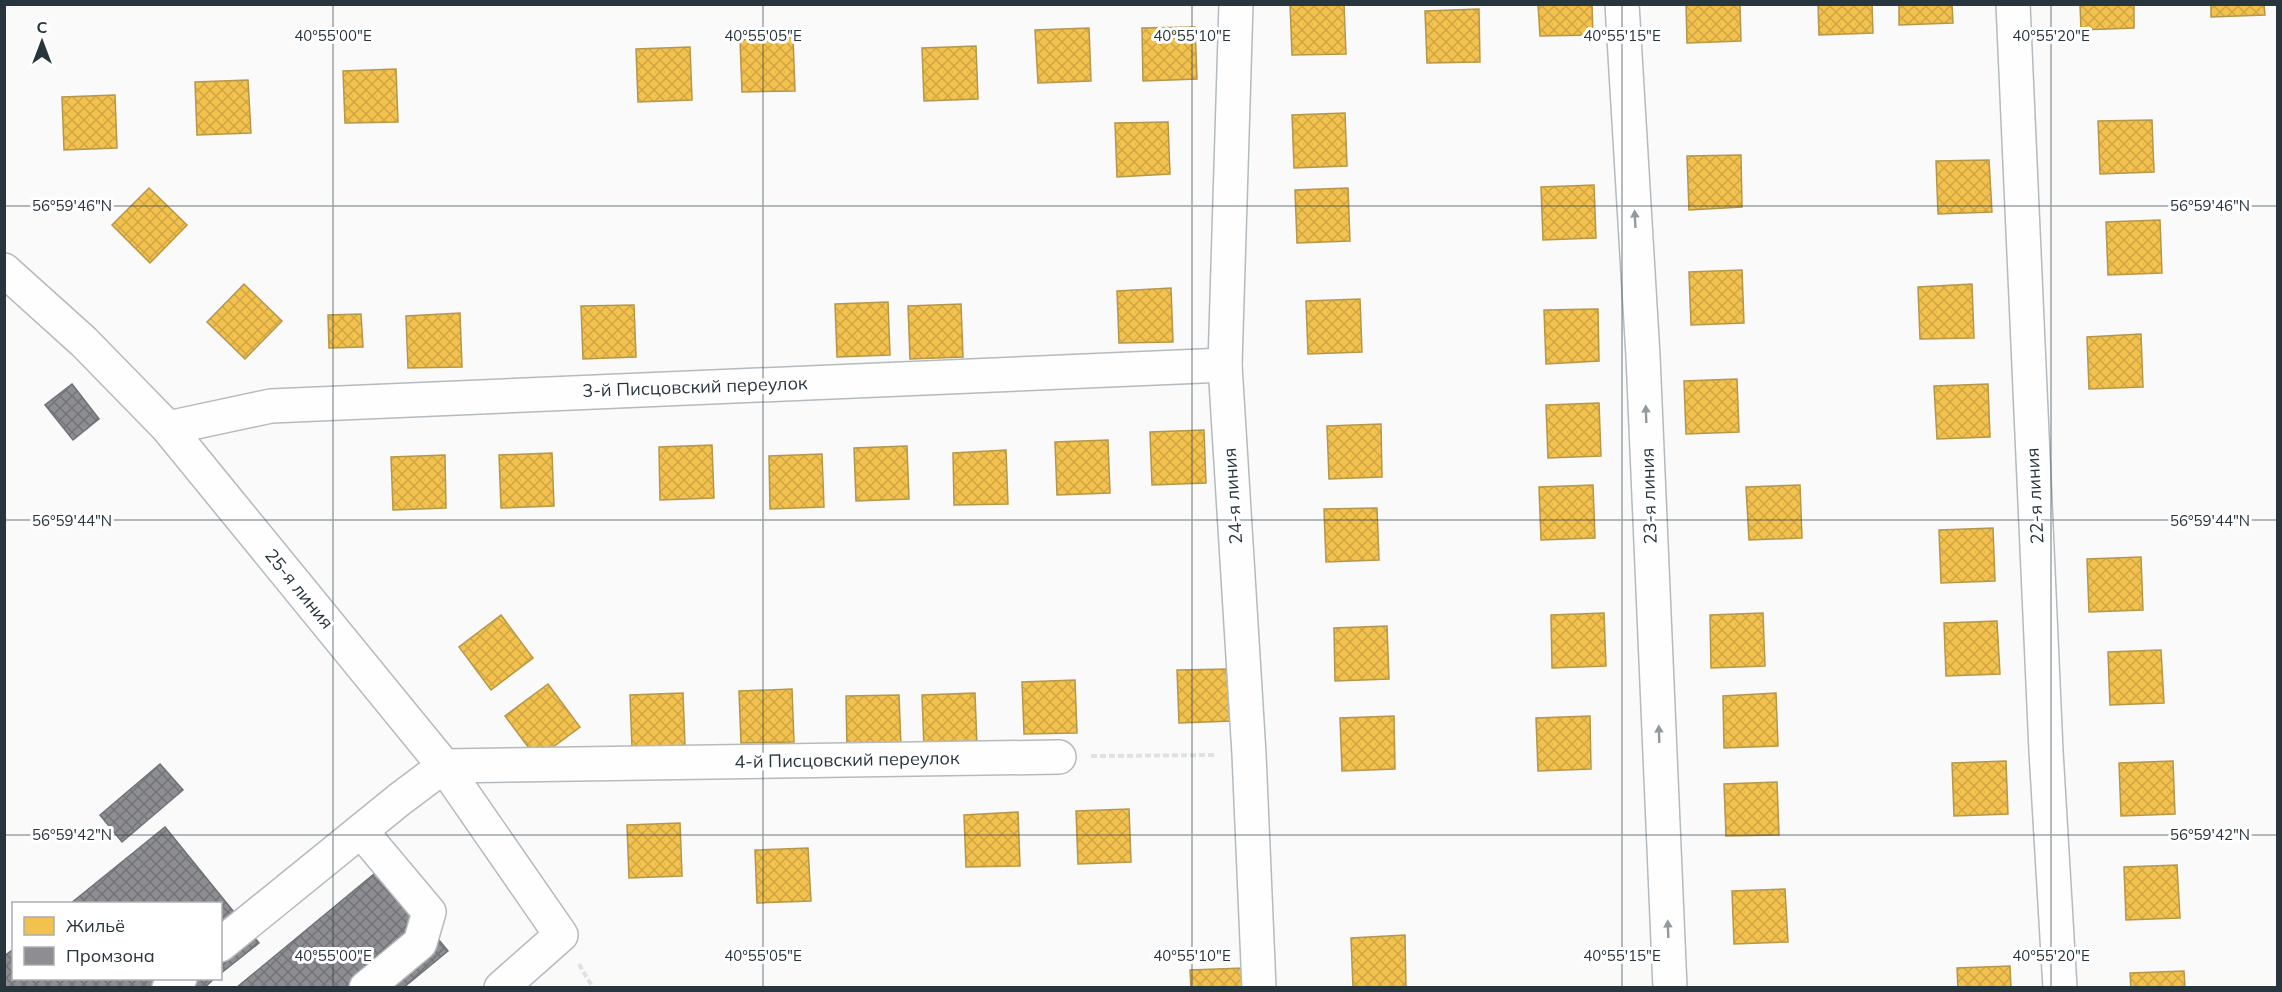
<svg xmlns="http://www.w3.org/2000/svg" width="2282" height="992" font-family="Mulish,sans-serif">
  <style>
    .homes { fill: url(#homes-cross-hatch); stroke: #b59749; stroke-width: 1.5 }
    .industry { fill: url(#industry-cross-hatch); stroke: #6e7378; stroke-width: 1.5 }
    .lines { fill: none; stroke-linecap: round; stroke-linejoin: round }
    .minor-casing { stroke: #b4babe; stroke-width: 36 }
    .path { stroke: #e0e1e2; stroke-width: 4; stroke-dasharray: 6 3; stroke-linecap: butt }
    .minor { stroke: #fefefe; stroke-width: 33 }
    .oneway { fill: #929a9e }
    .ticks { fill: none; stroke: #27353d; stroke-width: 1.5; stroke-opacity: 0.45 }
    .labels { text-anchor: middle; stroke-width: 6; stroke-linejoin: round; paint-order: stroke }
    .street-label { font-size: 18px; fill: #27353d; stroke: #fff }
    .ticks-label { font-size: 15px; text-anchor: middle; fill: #27353d; stroke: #fff; stroke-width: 6; stroke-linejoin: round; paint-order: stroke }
  </style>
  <defs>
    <pattern id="homes-cross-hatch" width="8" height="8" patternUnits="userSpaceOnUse" patternTransform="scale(1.5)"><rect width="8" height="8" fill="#f2c14e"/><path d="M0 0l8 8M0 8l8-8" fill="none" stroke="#d0a645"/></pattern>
    <pattern id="industry-cross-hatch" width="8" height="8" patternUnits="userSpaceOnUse" patternTransform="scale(1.5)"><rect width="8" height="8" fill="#8d8d92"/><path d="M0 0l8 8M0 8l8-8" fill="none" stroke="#737478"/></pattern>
  </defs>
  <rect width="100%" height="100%" fill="#fafafa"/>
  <!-- homes -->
  <g class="homes">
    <polygon points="1290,4 1344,4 1346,54 1292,55"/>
    <polygon points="1538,4 1592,4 1593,35 1540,36"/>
    <polygon points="1686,4 1740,4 1741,41 1687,43"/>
    <polygon points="1818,4 1872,4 1873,33 1819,35"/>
    <polygon points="1899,4 1952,4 1953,23 1899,25"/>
    <polygon points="2080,4 2134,4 2134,28 2081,30"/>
    <polygon points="2211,4 2264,4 2265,15 2211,17"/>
    <polygon points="1479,9 1480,62 1427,63 1425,11"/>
    <polygon points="1195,27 1197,79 1143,81 1142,28"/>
    <polygon points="1089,28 1091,81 1038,83 1035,30"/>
    <polygon points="793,37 795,91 742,92 740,40"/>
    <polygon points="976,46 978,99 924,101 922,48"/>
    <polygon points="690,47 692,100 638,102 636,49"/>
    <polygon points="396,69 398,122 345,123 343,71"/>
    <polygon points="248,80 251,133 197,135 195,82"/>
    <polygon points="115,95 117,148 64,150 62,97"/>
    <polygon points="1345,113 1347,166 1294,168 1292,115"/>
    <polygon points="2152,120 2154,172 2100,174 2098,121"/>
    <polygon points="1168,122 1170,174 1117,177 1115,123"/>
    <polygon points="1741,155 1742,207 1689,210 1687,156"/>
    <polygon points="1989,160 1992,212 1938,214 1936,161"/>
    <polygon points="1594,185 1596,238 1543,240 1541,187"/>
    <polygon points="149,188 187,225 150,263 112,225"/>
    <polygon points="1348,188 1350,241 1297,243 1295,190"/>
    <polygon points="2160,220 2162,273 2108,275 2106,222"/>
    <polygon points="1742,270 1744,323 1691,325 1689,272"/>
    <polygon points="244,284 282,321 245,359 207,322"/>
    <polygon points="1972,284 1974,338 1920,339 1918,287"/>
    <polygon points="1171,288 1173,342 1119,343 1117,291"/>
    <polygon points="1360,299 1362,352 1308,354 1306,301"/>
    <polygon points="888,302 890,355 837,357 835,304"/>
    <polygon points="961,304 963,357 910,359 908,306"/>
    <polygon points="634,305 636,357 583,359 581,306"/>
    <polygon points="1598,309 1599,361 1546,364 1544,310"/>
    <polygon points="460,313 462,367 408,368 406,316"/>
    <polygon points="361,314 363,347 329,348 328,315"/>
    <polygon points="2141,334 2143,387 2089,389 2087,337"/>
    <polygon points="1737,379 1739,432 1686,434 1684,381"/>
    <polygon points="1988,384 1990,437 1937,439 1934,386"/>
    <polygon points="1599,403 1601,456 1548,458 1546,405"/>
    <polygon points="1381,424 1382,477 1329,479 1327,426"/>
    <polygon points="1204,430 1206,483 1152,485 1150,432"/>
    <polygon points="1108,440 1110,493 1057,495 1055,442"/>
    <polygon points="712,445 714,498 660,500 659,447"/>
    <polygon points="907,446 909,499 856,501 854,448"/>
    <polygon points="1006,450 1008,504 954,505 953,453"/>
    <polygon points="552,453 554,506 501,508 499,455"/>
    <polygon points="822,454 824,507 770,509 769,456"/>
    <polygon points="445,455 446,508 393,510 391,457"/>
    <polygon points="1593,485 1595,538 1541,540 1539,487"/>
    <polygon points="1800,485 1802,538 1749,540 1746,487"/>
    <polygon points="1377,508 1379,560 1326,562 1324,509"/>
    <polygon points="1993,528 1995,581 1941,583 1939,530"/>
    <polygon points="2141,557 2143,610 2089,612 2087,559"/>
    <polygon points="1604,613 1606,666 1552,668 1551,615"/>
    <polygon points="1763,613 1765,666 1711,668 1710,615"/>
    <polygon points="501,615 533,658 491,690 459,647"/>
    <polygon points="1997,621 2000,674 1946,676 1944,623"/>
    <polygon points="1387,626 1389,679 1335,681 1334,628"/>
    <polygon points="2161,650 2164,703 2110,705 2108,652"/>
    <polygon points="1231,669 1233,721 1179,723 1177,670"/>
    <polygon points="1075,680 1077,733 1024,734 1022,682"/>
    <polygon points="548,684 580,727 537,759 505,716"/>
    <polygon points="792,689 794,742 741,743 739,691"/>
    <polygon points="683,693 685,746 632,748 630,695"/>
    <polygon points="975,693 977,746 924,748 922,695"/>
    <polygon points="1776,693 1778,746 1724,748 1723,696"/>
    <polygon points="899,695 901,747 847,749 846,696"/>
    <polygon points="1394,716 1395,769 1342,771 1340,718"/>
    <polygon points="1590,716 1591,769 1538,771 1536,718"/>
    <polygon points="2006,761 2008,814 1954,816 1952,763"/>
    <polygon points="2173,761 2175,814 2121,816 2119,763"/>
    <polygon points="1777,782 1779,835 1726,836 1724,784"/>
    <polygon points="1129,809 1131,862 1078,864 1076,811"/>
    <polygon points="1018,812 1020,866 966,867 964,815"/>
    <polygon points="680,823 682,876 629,878 627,825"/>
    <polygon points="808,848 811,901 757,903 755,850"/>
    <polygon points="2177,865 2180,918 2126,920 2124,867"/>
    <polygon points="1785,889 1788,942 1734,944 1732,891"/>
    <polygon points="1405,935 1406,988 1353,988 1351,938"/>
    <polygon points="2010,966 2011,988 1958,988 1957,968"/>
    <polygon points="1244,968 1244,988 1191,988 1190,970"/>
    <polygon points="2184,971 2185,988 2131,988 2130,973"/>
  </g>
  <!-- industry -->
  <g class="industry">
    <polygon points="72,384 99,419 73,440 45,405"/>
    <polygon points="160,764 183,790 122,842 100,815"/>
    <polygon points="165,827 259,943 220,974 220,904 70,904"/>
    <polygon points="380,869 448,951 403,988 236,988"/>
    <polygon points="14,949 14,978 215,978 204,988 4,988 4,956"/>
  </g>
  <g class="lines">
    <defs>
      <g id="minor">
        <polyline points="1236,4 1225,365 1249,754 1259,988"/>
        <polyline points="1622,4 1643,356 1670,988"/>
        <polyline points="2013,4 2046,751 2060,988"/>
        <polyline points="4,270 84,342 168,428 444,766 561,935 501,988"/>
        <polyline points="168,428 271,406 1225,365"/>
        <polyline points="361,831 429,912 420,943 366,988"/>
        <polyline points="220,945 400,799 444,766 1059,757"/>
        <polyline points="169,988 180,978"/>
      </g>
    </defs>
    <!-- minor casing -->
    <use href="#minor" class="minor-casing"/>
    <!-- path -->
    <g class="path">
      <polyline points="1091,756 1215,755"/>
      <polyline points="579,964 593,988"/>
    </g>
    <!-- minor -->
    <use href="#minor" class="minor"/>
  </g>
  <!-- one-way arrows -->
  <defs><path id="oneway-solid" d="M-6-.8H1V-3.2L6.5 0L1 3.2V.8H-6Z" transform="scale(1.5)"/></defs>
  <g class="oneway">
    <use href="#oneway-solid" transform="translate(1635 219) rotate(-93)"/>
    <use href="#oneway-solid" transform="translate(1646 414) rotate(-92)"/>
    <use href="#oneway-solid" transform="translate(1659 734) rotate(-92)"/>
    <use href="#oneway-solid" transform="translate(1668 929) rotate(-92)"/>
  </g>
  <!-- ticks -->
  <path class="ticks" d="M333,4v984M763,4v984M1192,4v984M1622,4v984M2051,4v984M4,206h2274M4,520h2274M4,835h2274"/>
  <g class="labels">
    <!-- street labels -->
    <g class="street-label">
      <text transform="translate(695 387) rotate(-2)" y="6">3-й Писцовский переулок</text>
      <text transform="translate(1233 496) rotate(-94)" y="6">24-я линия</text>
      <text transform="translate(1649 496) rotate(-92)" y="6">23-я линия</text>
      <text transform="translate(2035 496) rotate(-93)" y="6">22-я линия</text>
      <text transform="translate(299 589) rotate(51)" y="6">25-я линия</text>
      <text transform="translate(847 760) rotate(-1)" y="6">4-й Писцовский переулок</text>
    </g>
  </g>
  <g class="ticks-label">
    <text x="333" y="41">40°55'00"E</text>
    <text x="763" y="41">40°55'05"E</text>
    <text x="1192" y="41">40°55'10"E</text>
    <text x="1622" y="41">40°55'15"E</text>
    <text x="2051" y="41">40°55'20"E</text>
    <text x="72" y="211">56°59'46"N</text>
    <text x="2210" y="211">56°59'46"N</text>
    <text x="72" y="526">56°59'44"N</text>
    <text x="2210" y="526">56°59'44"N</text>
    <text x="72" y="840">56°59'42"N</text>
    <text x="2210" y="840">56°59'42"N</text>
    <text x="333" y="961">40°55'00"E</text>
    <text x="763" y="961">40°55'05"E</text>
    <text x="1192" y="961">40°55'10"E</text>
    <text x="1622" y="961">40°55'15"E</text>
    <text x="2051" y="961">40°55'20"E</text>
  </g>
  <!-- border -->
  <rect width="2282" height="992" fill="none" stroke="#27353d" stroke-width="12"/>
  <!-- legend -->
  <rect x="12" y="902" width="210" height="78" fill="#ffffff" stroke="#a9aeb1" stroke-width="1.5"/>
  <rect x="24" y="917" width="30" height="18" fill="#f2c14e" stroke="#a9aeb1" stroke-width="1.5"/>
  <text x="66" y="932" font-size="18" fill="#27353d">Жильё</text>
  <rect x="24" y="947" width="30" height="18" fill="#8d8d92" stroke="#a9aeb1" stroke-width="1.5"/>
  <text x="66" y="962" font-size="18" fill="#27353d">Промзона</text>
  <!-- north arrow -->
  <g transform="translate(42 42)" stroke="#ffffff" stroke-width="4.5" paint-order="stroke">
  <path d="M0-4.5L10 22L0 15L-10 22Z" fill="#27353d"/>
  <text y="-9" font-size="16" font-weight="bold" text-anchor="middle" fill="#27353d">С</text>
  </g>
</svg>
